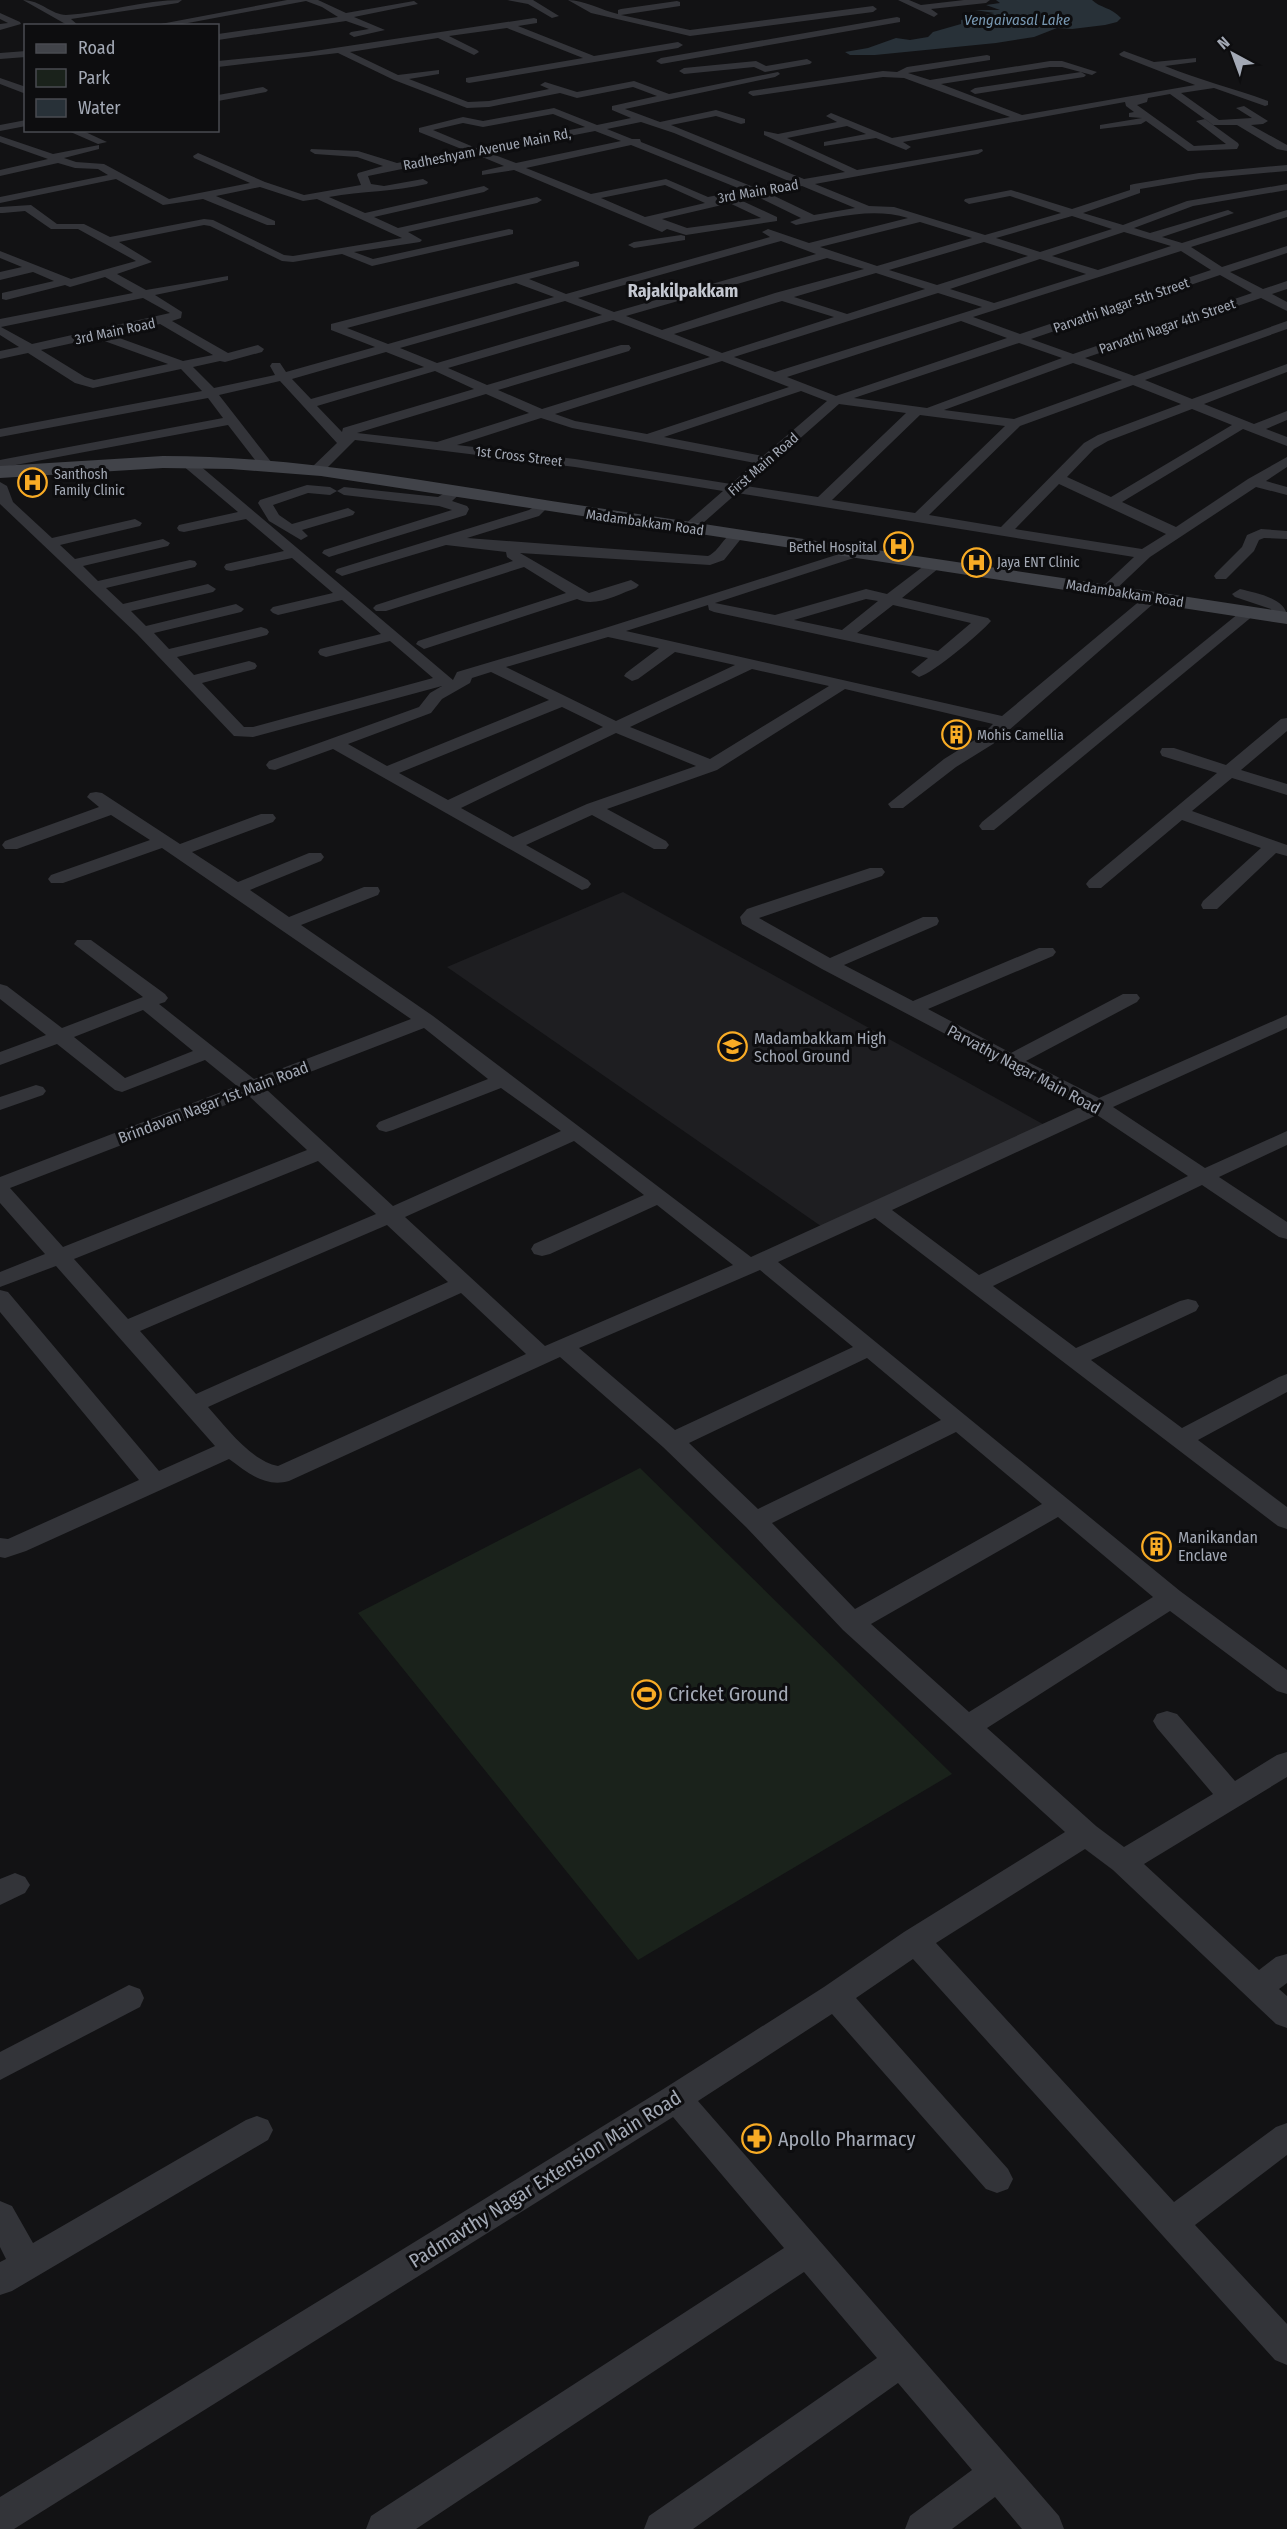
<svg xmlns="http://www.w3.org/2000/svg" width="1287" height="2529" font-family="'Fira Sans Condensed',sans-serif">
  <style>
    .built { fill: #1e1e21 }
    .green { fill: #1a221b }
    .water { fill: #283138 }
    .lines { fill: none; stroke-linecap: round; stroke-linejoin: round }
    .street { fill: #333439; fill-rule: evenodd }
    .secondary { fill: #414349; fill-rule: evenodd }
    .labels { text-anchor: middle; stroke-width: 6; stroke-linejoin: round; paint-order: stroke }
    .far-street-label { font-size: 14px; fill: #a3a9b5; stroke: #0d0d0f }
    .far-poi-label { font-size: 14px; fill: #a3a9b5; stroke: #0d0d0f; text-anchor: start }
    .far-water-label { font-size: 15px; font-style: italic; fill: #7898b2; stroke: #0d0d0f }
    .poi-label { font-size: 16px; fill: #a3a9b5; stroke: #0d0d0f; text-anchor: start }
    .street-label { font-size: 16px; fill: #a3a9b5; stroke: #0d0d0f }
    .far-district-label { font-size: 18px; font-weight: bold; fill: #c4c8d1; stroke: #0d0d0f }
    .near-poi-label { font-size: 20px; fill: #a3a9b5; stroke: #0d0d0f; text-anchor: start }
    .near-street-label { font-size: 20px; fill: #a3a9b5; stroke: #0d0d0f }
  </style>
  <rect width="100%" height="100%" fill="#121214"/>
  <!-- built -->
  <polygon class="built" points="623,892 1050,1128 828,1231 447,967"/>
  <!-- green -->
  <polygon class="green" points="640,1468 952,1774 638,1960 358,1613"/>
  <!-- water -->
  <path class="water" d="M996,0h96c8,8 19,7 29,18l-4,4 -12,3 -33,4 -15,-1 -23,9 -38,6 -121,12h-25l-5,-3 23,-4 28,-10 14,2 18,-3 5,-5 28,-8v-4l33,-7 -19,-3h25l-14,-5 14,-2z"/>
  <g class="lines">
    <!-- street -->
    <g class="street">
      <path d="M23,0c17,0 29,15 43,15 39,-2 77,-15 116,-15l-4,3 -107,16 8,7h-10z"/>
      <polygon points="287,0 318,0 346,13 414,1 418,4 354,17 385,30 354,37 349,34 351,32 369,29 346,21 218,40 218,34 338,17 322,7 306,1 172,26 150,26"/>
      <polygon points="507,0 533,0 559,16 552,18 528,4"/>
      <path d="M568,0c16,0 33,10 50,14v-4l3,-1 56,-8 3,1v4l-59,9 69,15 183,-24 4,3 -4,3 -183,24 -99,-23z"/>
      <polygon points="898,0 909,0 921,5 964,0 990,0 986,3 931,9 938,14 934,17"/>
      <polygon points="0,13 20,22 21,24 0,30 0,24 8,23 0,19"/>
      <polygon points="897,17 900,18 900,22 661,64 656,61 661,58"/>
      <path d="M534,18l3,1v4l-19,3 76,30 84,-14 5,3 -5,3 -209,35 -3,-1v-4l117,-20 -76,-30 -58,8 28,14 2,2 -5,3 -36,-17 -88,14 48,23 41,-5v4l-30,5 59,23 21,-1 60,-12 -9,-4 5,-3 32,10 57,-11 35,13 109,-22 2,2 -5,3 -150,32 35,13 56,-12 29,9v4l-4,1 -25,-8 -45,9 133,54 41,-7 -81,-37v-4l14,3 59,-12 -11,-6 5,-3 61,25 118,-21 -106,-39 -21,-1 -130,19 -5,-3 2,-2 133,-20 14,1 10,-5 80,-12 3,1v4l-82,13 22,7 120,-19h12l35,11 -5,3 -30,-8h-12l-109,17 81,31 173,-30 -74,-29 -2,-2 5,-3 30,11 42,-4v4l-31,4c34,14 68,22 103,35v4l-3,1 -51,-18 -33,5 38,27 33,-2 -16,-10 8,-2 24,15 -5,3 -12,1 36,20v6l-10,-2 -40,-24h-24l-43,-31 -22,4 -1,4 -10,3 57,41 32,-2 -30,-23 9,-2 33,24 1,2 -2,4 -49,2 -42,-30 -5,3 -41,5v-4l42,-7 -13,-1v-4l5,-1 -8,-6 -1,-4 -222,40 8,5 -5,3 -30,-12 -52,8v-4l42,-8 -19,-8 -60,12 70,32 125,-21 1,2 -5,3 -163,30 54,22 25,1 91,28 76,-22 -51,-17 -41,8 -5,-3 1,-2 46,-9 61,19 58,-19v-5l4,-1 65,-11 88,-8v6l-88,8 -59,10v4l-57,20 40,12 64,-24 100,-17v6l-94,16 -59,22 16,5 78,-23 6,3 -72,24 20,6 105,-33v7l-96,30 31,20 65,-21v7l-57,19 33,17 24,-8v8l-15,5 15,8v9l-26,-13 -176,60 49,18 153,-55v8l-142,51 47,19 95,-35v8l-83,32 50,20 33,-13v9l-21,9 21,8v9l-44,-17 -121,73 54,25 72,-48 39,-22v10l-21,14 21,6v8l-31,-8 -106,70 -38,36h-10l-3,-3 3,-3 32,-30 -397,-64 -43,38 -5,1 -7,-4 2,-3 39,-34 -148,-24 -220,-27 -34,34h-10l-2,-3 2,-3 26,-25 -57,-62 -61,14 53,68 2,3 -2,3h-10l-34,-44 -223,42 -5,-1v-6l5,-1 218,-41 -15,-20 -208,39v-8l202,-38 -21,-22 -88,19 -18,-5 -47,-30 -28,6v-8l19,-4 -19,-12v-16l133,-26 -28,-16 -35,10 -5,-2 -59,15 -4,-1v-6l52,-12 -21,-9 -33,8v-8l22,-5 -22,-9v-7l71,28 65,-18 -58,-32h-27l-26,-18 -22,2h-3v-6l31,-2 26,19h27l26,13 94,-18 9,1 71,35 9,1 109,-18 -85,-39 -14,2 -43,-14 -44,9 59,25v4h-8l-64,-26 -40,6 -47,-26 -116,24v-6l108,-22 -10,-6 -23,-1 -17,-5 -58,13v-6l48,-11 -48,-17v-6l53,18 46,-9v4l-35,9 12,4 28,2 65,35 81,-16 -56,-25 -1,-2 5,-3 67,29 39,13 57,-10 -4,-10 1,-2 25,-7 -26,-9 -42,-3 -5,-3 1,-2 47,2 39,12 67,-13 -45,-18v-4l44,-11 20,4 71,-13 43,17 34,-7 -19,-8v-4l45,-10 -24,-9 -56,11 -17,-5 -71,14 -22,1 -73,-28 -56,-27 -120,14v-6l90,-9zM553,114l32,13 -109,21 -43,-18 30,-7 20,4zM641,122l33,11 117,49 -35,6 -115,-46 -1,-3h-8l-25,-10zM595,131l26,10 -105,22 -29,-11zM631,145l112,45 -35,7 -42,-18 -75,15 -65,-26zM475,154l29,12 -22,5v4l32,-5 148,62 5,-3 19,6 91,-14v-4l-41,-19 18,-3 47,23 -11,4 6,3c38,-7 75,-18 112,-7l-99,25 -41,-14 -6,3 8,5 -204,57 -37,-15 50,-13v-4l-4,-1 -244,63v6l44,17 -89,25 -6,-9h-8l-2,3 5,9 -61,13 -21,-21 27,-6 5,1 37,-10 2,-3 -6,-4 -30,8 -56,-32 9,-3 1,-6 -27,-17 73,-15v-4l-82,14 -29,-16 35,-12 -33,-20 85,-17 6,1 72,35 11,1 49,-8 30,12 141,-32v-4l-4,-1 -136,30 -19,-7 66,-10 2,-2 -14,-8 129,-29 5,-3 -5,-3 -139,31 -24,-11 110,-25 5,-3 -5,-3 -119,27 -36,-16c33,-6 65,-5 98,-13l1,-2 -5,-3 -39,7 -13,-2 -3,-8zM665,185l40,18 -60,14 -44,-19zM802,186l53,22 -41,7 -48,-23zM723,200l38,18 -74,10 -25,-9 60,-14zM1072,216l40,13 -72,23 -44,-14zM920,222l52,16 -95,28 -57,-19zM1124,232l47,14 -73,24 -46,-14zM781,241l35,13 -202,58 -36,-14zM984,242l44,14 -91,29 -48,-15zM1181,251l30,19 -191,64 -47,-17zM827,258l37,11 -89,24 -113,37 -36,-14zM1040,259l46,15 -92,29 -44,-14zM876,273l49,16 -78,25 -53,-17zM1220,275l32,18 -179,61 -42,-15zM516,283l38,14 -166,47 -41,-16zM938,293l44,14 -207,65 -41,-15zM143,298l27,15 -138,31 -31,-17zM565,301l37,14 -165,48 -37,-15zM782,301l52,16 -112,36 -48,-19zM613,320l97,37 -168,52 -44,-19 131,-39 2,-3 -2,-3h-8l-134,40 -39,-17zM961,321l46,17 -171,58 -49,-19zM160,324l53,31 -30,6 -72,-26zM96,338l72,26 -74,16 -9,-3 -44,-27zM1019,343l43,15 -135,50 -73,-10zM386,352l38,15 -113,32 -19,-20zM722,361l67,26 -142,47 -72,-13 -20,-7zM1073,363l49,17 -108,39 -70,-9zM435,371l39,18 -131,39 -1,4 -25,-26zM1133,385l48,19 -83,31 -14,8 -83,84 -72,-12 91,-89zM801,391l26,10 -64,55 -99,-19zM486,394l43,19 -92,29 -80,-9zM839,404l67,9 -88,84 -72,-11zM1192,409l40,16 -121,72 -44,-20 27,-28 14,-8zM920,415l85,11 -90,87 -83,-13zM541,418l31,10 183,35 -24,21 -156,-25 -118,-14zM1059,484l107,50 -24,15 -127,-20z"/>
      <polygon points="26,51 26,57 0,59 0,53"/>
      <polygon points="807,59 812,62 810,64 765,72 754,67 684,74 679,71 684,68 756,61 766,66"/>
      <polygon points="1081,72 1086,75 1084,77 975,94 970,91 975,88"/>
      <polygon points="0,78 26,87 26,94 0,84"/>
      <polygon points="263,87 268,90 266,92 218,101 218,95"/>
      <polygon points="26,120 26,126 0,131 0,125"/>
      <polygon points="66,130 81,130 107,142 98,144"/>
      <polygon points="681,235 685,236 685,240 634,248 628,245 634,242"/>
      <path d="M187,458l5,1 261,221 4,-8 145,-43 253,-80 7,4 -2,3 -145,47 60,12 91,-26 21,5 42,-32 5,-1 7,4 -2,3 -37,30 86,20 3,3c-10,12 -58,52 -72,56l-8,-5 17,-14 -214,-46 -5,-2 -1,-5 -82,26 376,85 146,-122h10l3,3 -168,147 -37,23 -53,41h-12l-3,-4 56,-45 37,-23 12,-12 -148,-35 -128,81 -110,39 59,32 3,4 -3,4h-12l-62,-34 -66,30 62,35 3,4 -3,4 -6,2 -249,-141 -58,21 -6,-1 -3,-4 3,-4 150,-54 11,-14 12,-7 -189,51 -19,-1 -97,-102 -137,-130v-22l7,4 6,16 39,36 83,-19 7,4 -2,3 -80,19 15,14 88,-20 7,4 -2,3 -85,20 15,15 92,-21 5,1 2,3 -2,3 -89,21 17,16 85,-20 8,5 -3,3 -82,19 15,15 90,-22 8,5 -3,3 -87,21 15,16 92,-22 6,2 2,3 -2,3 -90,22 17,18 55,-14 6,2 2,3 -2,3 -53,14 42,44h9l180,-49 -43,-37 -64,16 -6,-2 -2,-3 2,-3 61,-15 -39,-34 -64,15 -5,-2 -3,-3 3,-3 60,-14 -41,-35 -61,13 -5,-1 -2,-3 2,-3 58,-13 -38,-32 -62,13 -5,-1 -2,-3 2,-3 59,-13 -56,-47 -2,-3zM866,599l12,2 -36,29 -48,-10zM893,605l78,18 -33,28 -81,-18zM608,637l51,11 -33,25 -2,3 8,5 6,-2 37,-27 60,13 -119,56 -110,-54zM752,669l77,17 -119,73 -80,-32zM491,672l58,28 -162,66 -39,-22 83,-31 11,-14 28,-16 2,-5zM562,707l41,20 -155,73 -49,-27zM616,733l80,33 -109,38 -74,33 -52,-29z"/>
      <polygon points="307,485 330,487 337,491 344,487 438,497 457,486 464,490 452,501 467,506 469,509 466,515 329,557 322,553 324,550 452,510 439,506 344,495 337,491 330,495 308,493 273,505 279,515 292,524 348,508 355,512 353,515 302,530 308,536 301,540 269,521 258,503 260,500"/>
      <path d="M542,502l7,4 -10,10 -72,22 241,18c12,-5 16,-22 29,-25l7,4 -20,25 -14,5 -190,-12 69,40 42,-13 8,5 -3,3c-17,6 -41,20 -59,11l-153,50 -8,-5 2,-3 148,-48 -42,-26 -138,44h-10l-3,-3 3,-3 137,-44 -6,-4 -1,-5 -60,-7 -104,31 -7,-4 2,-3 192,-59z"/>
      <polygon points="1261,529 1287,531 1287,539 1264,538 1259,540 1254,551 1226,579 1216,579 1214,576 1216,573 1242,547 1247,535"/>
      <path d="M1240,589c15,4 47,9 47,28l-8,5 -5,-2 -3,-11 -36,-12 -3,-3z"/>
      <polygon points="1249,607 1254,609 1257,612 1254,615 994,830 982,830 979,826 982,822 1244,609"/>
      <polygon points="1287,718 1287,731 1241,770 1287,784 1287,795 1232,778 1192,811 1287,845 1287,856 1276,853 1217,909 1203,909 1201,905 1203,901 1261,848 1182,820 1101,888 1089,888 1086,884 1089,880 1217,773 1162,756 1160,752 1162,748 1174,748 1226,765 1281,719"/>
      <path d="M96,792l6,1 78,51 81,-30h12l3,4 -3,4 -81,30 46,30 71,-29h12l3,4 -3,4 -71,29 39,27 75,-30h14l2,4 -2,4 -77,30 132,91 318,241 331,-151 -260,-137 -80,-45 -2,-7 7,-8 123,-41h12l3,4 -3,4 -123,42 71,40 93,-41h14l2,4 -2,4 -93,40 69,36 126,-53h14l3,4 -3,4 -125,53 83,44 112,-59h14l3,4 -3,4 -111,59 73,37 188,-83v13l-174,79 92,61 82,-37v14l-68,32 68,45v17l-8,-2 -77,-52 -209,101 83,62 104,-47 8,-2 8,2 3,5 -3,5 -105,49 91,68 97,-51 8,-3v18l-89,48 89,67v22l-9,-3 -403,-308 -97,44 402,329 107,79v24l-10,-3 -107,-80 -183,117 109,98 28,21 89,-53 -56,-66 -4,-7 4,-7 10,-3 10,3 58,67 42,-26 10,-3v25l-143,87 115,106 17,-13 11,-3v29l-8,6 8,7v32l-11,-4 -163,-154 -28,-21 -149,94 238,259 102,-75 11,-4v32l-92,70 92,99v41l-12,-5 -362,-401 -57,39 152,171 5,10 -5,10 -11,4 -11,-4 -154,-175 -134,87 361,415 5,13h-42l-27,-32 -43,32h-47l5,-13 62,-46 -74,-87 -205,146h-49l5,-13 228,-158 -73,-86 -388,257h-50l5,-13 413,-268 -111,-131 -659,412h-14v-32l665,-409 159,-101 80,-55 161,-100 -222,-202 -97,-103 -83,-80 -103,-90 -271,124c-24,7 -42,-9 -60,-22l-203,92 -21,7 -5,-1v-19l8,1 131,-59 -139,-168v-22l8,2 151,179 56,-25 -159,-180 -56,21v-15l45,-18 -45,-51v-26l237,-91 -32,-26 -83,32 -7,-2 -58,-46 -57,21v-13l46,-17 -46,-36v-15l7,2 55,42 81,-31 -69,-53 3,-4h14l74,54 3,4 -3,4 -6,2 95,75 157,-60 -249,-171 -99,35h-12l-3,-4 3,-4 99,-35 -39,-25 -94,34h-12l-3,-4 3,-4 94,-34 -12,-10 3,-4zM143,1010l50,41 -68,27 -51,-41zM424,1028l64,51 -109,43 -3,4 3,4 7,2 7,-2 108,-42 60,43 -168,75 -127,-117zM249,1096l58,54 -244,97 -53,-59zM1097,1115l91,61 -209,99 -87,-65zM574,1141l70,54 -110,49 -3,5 3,5 8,2 8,-2 107,-49 76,60 -188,81 -140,-129zM318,1161l58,53 -248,105 -54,-60zM387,1225l61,57 -252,112 -56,-63zM760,1270l93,77 -178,83 -96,-82zM461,1293l65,61 -248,112c-26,-4 -53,-40 -70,-59zM867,1358l74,62 -183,89 -69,-66zM956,1432l86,72 -187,105 -83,-86zM1058,1517l95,80 -184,115 -98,-88z"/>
      <polygon points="36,1085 43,1087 46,1091 43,1095 0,1110 0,1097"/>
      <polygon points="15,1873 25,1877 30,1885 25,1893 0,1905 0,1879"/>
      <polygon points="129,1985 140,1989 144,1998 140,2007 0,2080 0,2052"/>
      <polygon points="257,2116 268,2120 273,2130 268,2140 12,2291 0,2295 0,2262 6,2259 0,2247 0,2201 12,2206 33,2243 246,2120"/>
    </g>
    <!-- secondary -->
    <path class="secondary" d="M163,456c148,0 290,31 435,52 230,35 459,69 689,104v12l-966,-148 -90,-7 -68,-1 -163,10v-12z"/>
  </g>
  <!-- icons -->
  <defs>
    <symbol id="hospital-ring" viewBox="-11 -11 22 22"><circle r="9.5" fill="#0d0d0f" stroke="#f9ac25" stroke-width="1.5"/><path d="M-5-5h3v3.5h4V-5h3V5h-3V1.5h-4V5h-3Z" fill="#f9ac25"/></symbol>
    <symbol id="building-ring" viewBox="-11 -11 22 22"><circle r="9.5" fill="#0d0d0f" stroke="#f9ac25" stroke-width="1.5"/><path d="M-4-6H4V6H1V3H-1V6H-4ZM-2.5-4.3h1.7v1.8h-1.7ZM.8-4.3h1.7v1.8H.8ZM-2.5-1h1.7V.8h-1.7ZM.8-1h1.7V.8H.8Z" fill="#f9ac25"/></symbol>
    <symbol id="school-ring" viewBox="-11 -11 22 22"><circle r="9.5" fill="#0d0d0f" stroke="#f9ac25" stroke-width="1.5"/><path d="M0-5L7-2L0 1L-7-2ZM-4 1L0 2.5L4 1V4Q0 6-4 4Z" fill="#f9ac25"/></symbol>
    <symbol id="stadium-ring" viewBox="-11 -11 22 22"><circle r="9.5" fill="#0d0d0f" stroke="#f9ac25" stroke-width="1.5"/><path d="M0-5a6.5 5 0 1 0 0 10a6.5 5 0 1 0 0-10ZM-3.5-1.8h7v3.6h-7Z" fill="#f9ac25"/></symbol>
    <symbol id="pharmacy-ring" viewBox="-11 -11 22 22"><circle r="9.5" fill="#0d0d0f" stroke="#f9ac25" stroke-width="1.5"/><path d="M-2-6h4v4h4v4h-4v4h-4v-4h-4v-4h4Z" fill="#f9ac25"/></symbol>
  </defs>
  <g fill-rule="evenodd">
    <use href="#hospital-ring" x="16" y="466" width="33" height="33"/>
    <use href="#hospital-ring" x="882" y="530" width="33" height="33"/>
    <use href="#hospital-ring" x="960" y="546" width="33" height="33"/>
    <use href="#building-ring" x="940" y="718" width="33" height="33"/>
    <use href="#school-ring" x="716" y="1030" width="33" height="33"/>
    <use href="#building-ring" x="1140" y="1530" width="33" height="33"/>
    <use href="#stadium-ring" x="630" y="1678" width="33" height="33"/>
    <use href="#pharmacy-ring" x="740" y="2122" width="33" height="33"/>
  </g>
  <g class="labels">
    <!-- far-street labels -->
    <g class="far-street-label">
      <text transform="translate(487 149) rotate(-11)" y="5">Radheshyam Avenue Main Rd,</text>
      <text transform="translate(758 191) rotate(-10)" y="5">3rd Main Road</text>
      <text transform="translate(1121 305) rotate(-19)" y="5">Parvathi Nagar 5th Street</text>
      <text transform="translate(1167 326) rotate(-19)" y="5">Parvathi Nagar 4th Street</text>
      <text transform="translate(115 331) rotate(-12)" y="5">3rd Main Road</text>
      <text transform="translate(519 456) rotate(7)" y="5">1st Cross Street</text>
      <text transform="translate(763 464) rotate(-41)" y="5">First Main Road</text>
      <text transform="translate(645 522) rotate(8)" y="5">Madambakkam Road</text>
      <text transform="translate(1125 593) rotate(9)" y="5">Madambakkam Road</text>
    </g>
    <!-- far-poi labels -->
    <g class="far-poi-label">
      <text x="54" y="479">Santhosh<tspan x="54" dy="16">Family Clinic</tspan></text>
      <text x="877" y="552" text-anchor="end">Bethel Hospital</text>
      <text x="997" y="567">Jaya ENT Clinic</text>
      <text x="977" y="740">Mohis Camellia</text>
    </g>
    <!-- far-water labels -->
    <g class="far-water-label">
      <text x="1017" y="25">Vengaivasal Lake</text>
    </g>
    <!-- poi labels -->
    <g class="poi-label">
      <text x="754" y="1044">Madambakkam High<tspan x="754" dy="18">School Ground</tspan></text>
      <text x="1178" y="1543">Manikandan<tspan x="1178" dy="18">Enclave</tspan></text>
    </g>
    <!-- street labels -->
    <g class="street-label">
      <text transform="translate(1024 1069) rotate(28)" y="6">Parvathy Nagar Main Road</text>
      <text transform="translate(213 1102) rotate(-21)" y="6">Brindavan Nagar 1st Main Road</text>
    </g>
    <!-- far-district labels -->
    <g class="far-district-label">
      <text x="683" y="297">Rajakilpakkam</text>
    </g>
    <!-- near-poi labels -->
    <g class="near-poi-label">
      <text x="668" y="1701">Cricket Ground</text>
      <text x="778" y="2146">Apollo Pharmacy</text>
    </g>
    <!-- near-street labels -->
    <g class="near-street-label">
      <text transform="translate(545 2179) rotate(-32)" y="7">Padmavthy Nagar Extension Main Road</text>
    </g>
  </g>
  <!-- legend -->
  <rect x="24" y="24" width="195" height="108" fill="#0d0d0f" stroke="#494b51" stroke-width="1.5"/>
  <rect x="36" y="44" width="30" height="9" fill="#414349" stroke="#494b51" stroke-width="1.5"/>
  <text x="78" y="54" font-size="18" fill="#a3a9b5">Road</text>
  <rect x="36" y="69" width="30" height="18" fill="#1a221b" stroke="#494b51" stroke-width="1.5"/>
  <text x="78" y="84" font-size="18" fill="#a3a9b5">Park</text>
  <rect x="36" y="99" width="30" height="18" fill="#283138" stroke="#494b51" stroke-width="1.5"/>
  <text x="78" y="114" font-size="18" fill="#a3a9b5">Water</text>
  <!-- north arrow -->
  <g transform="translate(1233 54) rotate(319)" stroke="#0d0d0f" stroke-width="4.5" paint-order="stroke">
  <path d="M0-4.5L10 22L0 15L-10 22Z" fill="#a3a9b5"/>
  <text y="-9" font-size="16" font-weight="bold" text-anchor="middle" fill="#a3a9b5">N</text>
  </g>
</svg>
